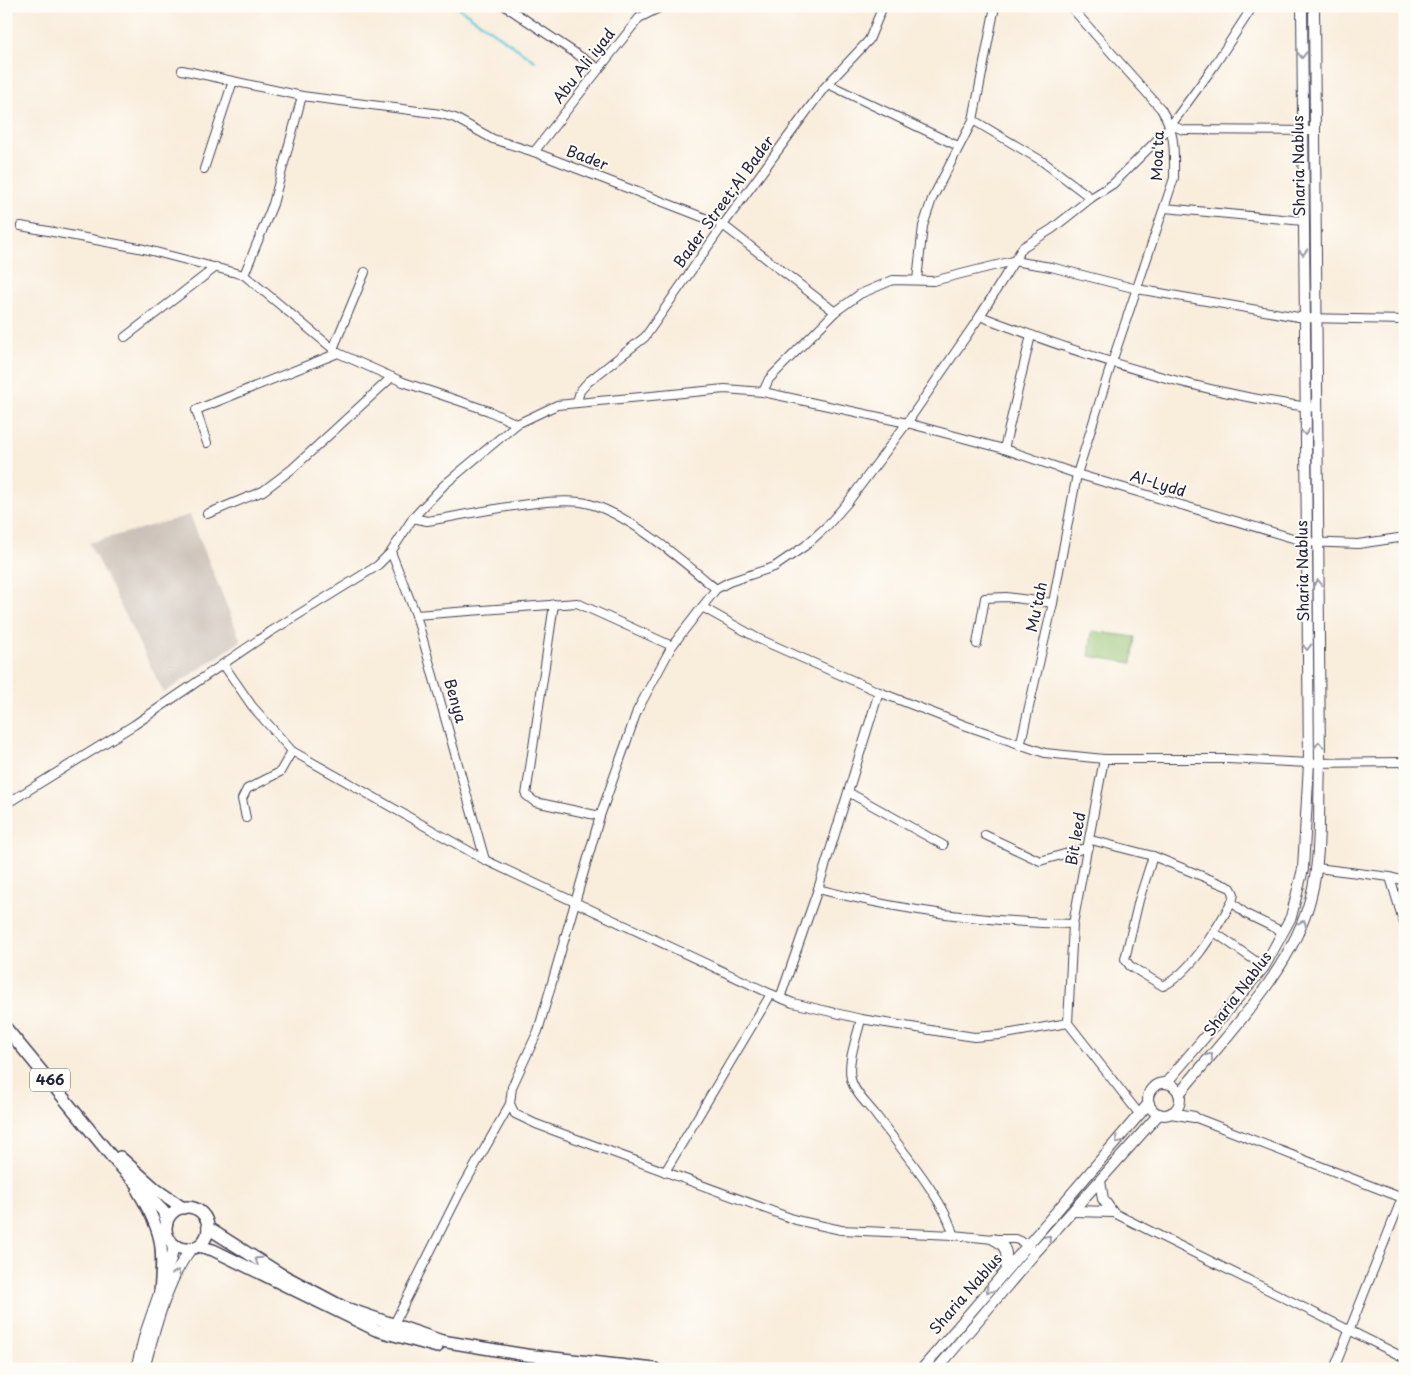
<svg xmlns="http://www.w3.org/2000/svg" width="1411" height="1375" font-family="'Playpen Sans',sans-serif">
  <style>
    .industrial { fill: #cdc2b9 }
    .green { fill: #96c16f; stroke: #5c7255 }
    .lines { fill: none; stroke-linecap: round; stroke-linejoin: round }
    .stream { stroke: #5dc7d7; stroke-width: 2.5 }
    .minor-casing { stroke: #424053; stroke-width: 10 }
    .secondary-casing { stroke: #424053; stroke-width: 12 }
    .primary-casing { stroke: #424053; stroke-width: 14 }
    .minor { stroke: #fff; stroke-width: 8 }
    .secondary { stroke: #fff; stroke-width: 10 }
    .primary { stroke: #fff; stroke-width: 11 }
    .oneway { stroke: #9c9ca7 }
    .labels { text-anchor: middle; stroke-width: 4; stroke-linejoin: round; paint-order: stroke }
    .shield { fill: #fdfcf7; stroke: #646373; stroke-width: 1 }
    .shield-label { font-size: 14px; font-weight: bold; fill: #22223b }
    .street-label { font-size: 15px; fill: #22223b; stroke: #fdfcf7 }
  </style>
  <rect width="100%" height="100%" fill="#fdfcf7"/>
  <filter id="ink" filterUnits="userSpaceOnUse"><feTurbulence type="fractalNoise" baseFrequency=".02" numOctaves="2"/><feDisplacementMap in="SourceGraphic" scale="10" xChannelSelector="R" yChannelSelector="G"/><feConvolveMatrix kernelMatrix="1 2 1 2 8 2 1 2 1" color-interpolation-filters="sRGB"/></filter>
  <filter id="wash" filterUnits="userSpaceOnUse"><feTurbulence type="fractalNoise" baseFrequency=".0096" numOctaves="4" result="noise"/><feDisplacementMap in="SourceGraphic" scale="20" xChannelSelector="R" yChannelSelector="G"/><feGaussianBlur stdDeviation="1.12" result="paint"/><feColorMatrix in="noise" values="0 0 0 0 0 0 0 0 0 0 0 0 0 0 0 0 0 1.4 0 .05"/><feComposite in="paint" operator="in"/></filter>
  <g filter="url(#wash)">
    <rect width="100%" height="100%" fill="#f9eddc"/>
    <!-- industrial -->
    <polygon class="industrial" points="190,515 241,641 164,693 89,543"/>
    <!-- green -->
    <polygon class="green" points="1092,631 1135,637 1132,663 1089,656"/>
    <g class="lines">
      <!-- stream -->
      <polyline class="stream" points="456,6 535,61"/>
    </g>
  </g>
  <g filter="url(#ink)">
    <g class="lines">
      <defs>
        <g id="minor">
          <polyline points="505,6 599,69"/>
          <polyline points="182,70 302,96 441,114 455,118 493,139 534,152 723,225 835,312"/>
          <polyline points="828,84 958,146"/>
          <polyline points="302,96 273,204 244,275 338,353 403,382 489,411 517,424"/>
          <polyline points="973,120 1042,161 1091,198"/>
          <polyline points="1171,125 1183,130 1313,131"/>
          <polyline points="534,152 639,18 663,6"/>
          <polyline points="204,169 233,81"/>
          <polyline points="1165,208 1303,221"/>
          <polyline points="21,226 144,249 244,275"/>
          <polyline points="917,280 923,226 932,199 973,120 995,6"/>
          <path d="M980,316c107,41 221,78 336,92"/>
          <polyline points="125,337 216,267"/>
          <polyline points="333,349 365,272"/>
          <polyline points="763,392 769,379 835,312 860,294 893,280 933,281 1013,261 1051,267 1137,289 1304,318 1405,320"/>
          <polyline points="577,402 580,391 588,382 645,337 723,225 824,88 869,40 883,6"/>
          <polyline points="207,443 196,410 338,353"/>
          <polyline points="1004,449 1031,335"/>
          <polyline points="207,514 263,491 292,469 392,377"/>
          <path d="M413,518l14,3c39,-6 129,-27 163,-17 40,11 94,58 126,85"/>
          <polyline points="391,552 416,615 485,860"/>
          <polyline points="554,604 526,795 535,802 600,816"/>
          <polyline points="702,607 759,639 879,692 964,725 1045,753 1104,759 1228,759 1309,763 1405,762"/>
          <polyline points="416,615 577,603 672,646"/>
          <polyline points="977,644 985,598 1006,597 1053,603"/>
          <polyline points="223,664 252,706 292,751 485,860 771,994 793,1003 861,1019 974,1037 1000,1035 1068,1023"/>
          <path d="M1020,746l33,-143 24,-129 35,-112 62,-184c0,-27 2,-45 -13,-69l-91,-103"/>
          <polyline points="1104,759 1073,924 1068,1023 1140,1115"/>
          <polyline points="848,792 943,845"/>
          <polyline points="6,804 134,725 270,632 377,566 391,552 413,518 444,485 517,424 557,405 725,389 763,392 907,423 1004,449 1077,474 1306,542 1358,544 1405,537"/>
          <polyline points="246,818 242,799 247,789 280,772 292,751"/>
          <polyline points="985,835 1040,861 1089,847"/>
          <path d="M1091,840l62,16 -14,44 -14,59 5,7 33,20c29,-14 53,-57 69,-84"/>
          <polyline points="1153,856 1231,888 1234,894 1232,902 1246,914 1283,932"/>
          <polyline points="1317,868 1390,877 1405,881"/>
          <polyline points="1390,877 1405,927"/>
          <path d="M818,889c84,22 168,33 255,35"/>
          <polyline points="1214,932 1264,967"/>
          <polyline points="780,998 818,889 879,692"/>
          <path d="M861,1019c-4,19 -14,41 -10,60 3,13 16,25 24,35 20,27 73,90 78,121"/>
          <polyline points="1194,1117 1405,1199"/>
          <polyline points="665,1172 771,994"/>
          <polyline points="1112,1212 1405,1358"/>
          <polyline points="1035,1253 1021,1241 1015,1239 993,1239 953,1235 841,1230 796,1220 536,1124 515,1114 510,1104 512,1087 538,1031 600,816 625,746 637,711 672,646 716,589 729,582 774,567 805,546 827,526 848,502 907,423 980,316 1023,247 1052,229 1091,198 1113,184 1154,143 1171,125 1214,66 1253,6"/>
          <polyline points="392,1328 460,1192 510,1104"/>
          <polyline points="1334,1369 1402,1198"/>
        </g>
        <g id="secondary">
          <polyline points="1166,1083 1264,967 1291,917 1303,869 1309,763 1302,6"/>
          <circle cx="1164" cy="1099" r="16"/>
          <path d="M1179,1094c47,-58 115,-126 132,-198 11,-42 7,-89 9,-132l-6,-758"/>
          <polyline points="1171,1113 1194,1117"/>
          <polyline points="1100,1181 1103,1199 1112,1212"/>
          <polyline points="1073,1211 1112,1212"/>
          <path d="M993,1239c15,7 14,15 13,30"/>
          <polyline points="136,1369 145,1334 171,1259 173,1250 171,1240"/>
          <path d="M144,1369c9,-35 25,-96 49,-122"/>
          <polyline points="922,1369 1149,1103"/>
          <polyline points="937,1369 1035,1253 1159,1114"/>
        </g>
        <g id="primary">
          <polyline points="6,1028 117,1163 163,1211 167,1223"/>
          <polyline points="120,1157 157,1190 183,1208"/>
          <path d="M138,1191c25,42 26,54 22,102"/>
          <circle cx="187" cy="1228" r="21"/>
          <polyline points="208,1228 279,1273 343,1307 442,1341 526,1355 655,1369"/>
          <polyline points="198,1246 213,1250 376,1330 437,1347"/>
        </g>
      </defs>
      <!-- minor casing -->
      <use href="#minor" class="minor-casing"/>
      <!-- secondary casing -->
      <use href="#secondary" class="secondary-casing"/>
      <!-- primary casing -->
      <use href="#primary" class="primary-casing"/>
      <!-- minor -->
      <use href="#minor" class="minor"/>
      <!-- secondary -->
      <use href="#secondary" class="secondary"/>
      <!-- primary -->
      <use href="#primary" class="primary"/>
    </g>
    <!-- one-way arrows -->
    <defs><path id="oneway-chevron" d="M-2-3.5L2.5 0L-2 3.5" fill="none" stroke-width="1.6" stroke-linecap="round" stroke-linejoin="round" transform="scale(1.25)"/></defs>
    <g class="oneway">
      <use href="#oneway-chevron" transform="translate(1302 55) rotate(89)"/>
      <use href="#oneway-chevron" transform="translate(1303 252) rotate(89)"/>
      <use href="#oneway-chevron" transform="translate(1305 432) rotate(89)"/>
      <use href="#oneway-chevron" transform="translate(1318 583) rotate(-91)"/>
      <use href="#oneway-chevron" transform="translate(1307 647) rotate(89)"/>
      <use href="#oneway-chevron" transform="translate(1319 745) rotate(-91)"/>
      <use href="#oneway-chevron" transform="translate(1303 923) rotate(-67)"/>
      <use href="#oneway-chevron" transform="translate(1210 1056) rotate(-51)"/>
      <use href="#oneway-chevron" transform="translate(1118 1140) rotate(131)"/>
      <use href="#oneway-chevron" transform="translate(1048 1238) rotate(-48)"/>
      <use href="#oneway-chevron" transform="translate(258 1260) rotate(-147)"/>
      <use href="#oneway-chevron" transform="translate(177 1273) rotate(-69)"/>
      <use href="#oneway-chevron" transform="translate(989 1290) rotate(130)"/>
    </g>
  </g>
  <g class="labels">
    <!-- shield labels -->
    <rect class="shield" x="30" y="1068.5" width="40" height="23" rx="4"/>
    <g class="shield-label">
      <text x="50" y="1085">466</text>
    </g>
    <!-- street labels -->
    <g class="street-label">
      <text transform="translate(584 66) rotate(-52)" y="5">Abu Ali iyad</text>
      <text transform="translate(1158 156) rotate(-88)" y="5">Moa'ta</text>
      <text transform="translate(587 158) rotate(21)" y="5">Bader</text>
      <text transform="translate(1299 166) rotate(-91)" y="5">Sharia Nablus</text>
      <text transform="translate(724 202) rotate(-54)" y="5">Bader Street;Al Bader</text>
      <text transform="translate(1158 484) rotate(17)" y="5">Al-Lydd</text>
      <text transform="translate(1303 571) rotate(-91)" y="5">Sharia Nablus</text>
      <text transform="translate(1037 607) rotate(-78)" y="5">Mu'tah</text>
      <text transform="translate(455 701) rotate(74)" y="5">Benya</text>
      <text transform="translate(1076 839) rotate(-80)" y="5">Bit leed</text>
      <text transform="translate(1238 994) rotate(-53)" y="5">Sharia Nablus</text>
      <text transform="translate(966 1294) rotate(-49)" y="5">Sharia Nablus</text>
    </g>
  </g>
  <!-- margin -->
  <rect width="1411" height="1375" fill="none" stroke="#fdfcf7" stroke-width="25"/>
</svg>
